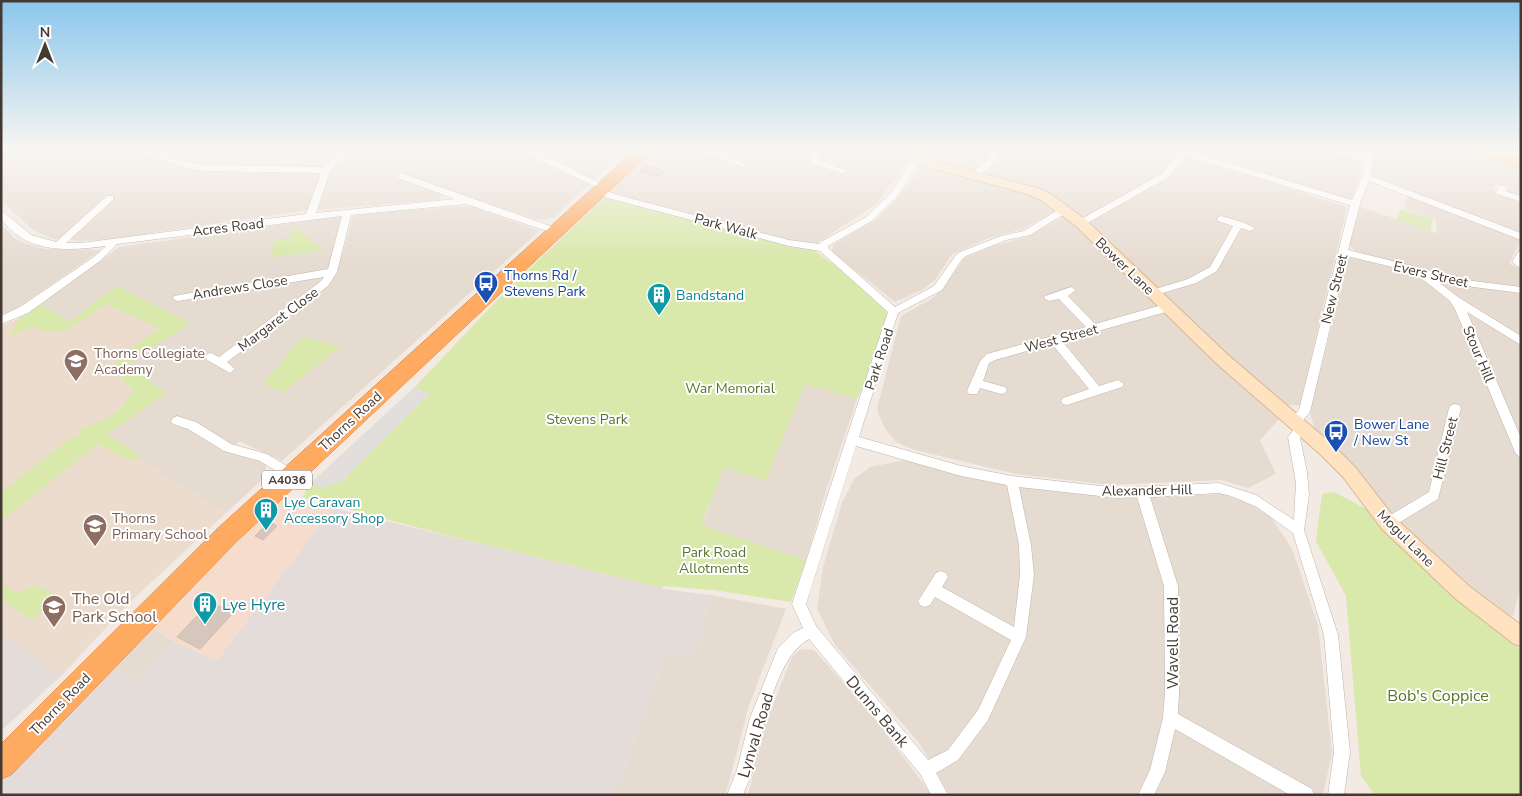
<svg xmlns="http://www.w3.org/2000/svg" width="1522" height="796" font-family="'Nunito Sans',sans-serif">
  <style>
    .residential { fill: #e6dbd1 }
    .commercial { fill: #f5dccd }
    .industrial { fill: #e4dcd8 }
    .education { fill: #ecdccd }
    .green { fill: #d9e8ab }
    .parking { fill: #e2dedc }
    .building { fill: #d7c6bb; stroke: #cfbaac }
    .lines { fill: none; stroke-linecap: round; stroke-linejoin: round }
    .street-casing { stroke: #c0b3a9; stroke-width: 1 }
    .secondary-casing { stroke: #d6b794; stroke-width: 2 }
    .primary-casing { stroke: #e5a05e; stroke-width: 1 }
    .highway-casing { stroke: #e07a30; stroke-width: 1 }
    .street { fill: #fff; fill-rule: evenodd }
    .secondary { fill: #ffe3c0; fill-rule: evenodd }
    .primary { fill: #ffc88f; fill-rule: evenodd }
    .highway { fill: #ffaa61; fill-rule: evenodd }
    .labels { text-anchor: middle; stroke-width: 4; stroke-linejoin: round; paint-order: stroke }
    .shield { fill: #fff; stroke: #7c7570; stroke-width: 1 }
    .shield-label { font-size: 12px; font-weight: bold; fill: #443a33 }
    .street-label { font-size: 14px; fill: #443a33; stroke: #fff }
    .transit-label { font-size: 14px; fill: #164399; stroke: #fff; text-anchor: start }
    .culture-label { font-size: 14px; fill: #0d838f; stroke: #fff; text-anchor: start }
    .education-label { font-size: 14px; fill: #785e54; stroke: #fff; text-anchor: start }
    .park-label { font-size: 14px; fill: #557626; stroke: #fff }
    .near-education-label { font-size: 16px; fill: #785e54; stroke: #fff; text-anchor: start }
    .near-culture-label { font-size: 16px; fill: #0d838f; stroke: #fff; text-anchor: start }
    .near-street-label { font-size: 16px; fill: #443a33; stroke: #fff }
    .near-park-label { font-size: 16px; fill: #557626; stroke: #fff }
  </style>
  <rect width="100%" height="100%" fill="#f2eae3"/>
  <!-- residential -->
  <g class="residential">
    <polygon points="1,151 609,151 614,161 553,218 539,220 398,175 397,177 442,194 440,200 303,211 111,239 80,241 73,240 71,237 114,197 107,197 59,239 54,239 34,231 1,200"/>
    <polygon points="651,151 916,151 876,204 814,245 791,241 606,192"/>
    <polygon points="930,151 1172,151 1347,207 1300,405 1283,405 1050,195 1035,187 926,159"/>
    <polygon points="1192,151 1365,151 1352,200 1281,180"/>
    <polygon points="1375,151 1474,151 1521,168 1521,198 1506,193 1509,187 1496,183 1492,190 1521,201 1521,239 1509,264 1521,269 1521,287 1473,281 1416,268 1358,253 1353,249 1349,245 1360,207 1437,233 1436,220 1405,209 1408,190 1373,176 1371,172"/>
    <polygon points="922,167 928,167 1028,193 1045,201 1058,210 1023,229 989,238 952,254 935,280 922,290 895,302 832,252 833,245 877,219 894,202"/>
    <polygon points="463,206 474,207 537,230 538,232 282,461 239,441 229,451 252,457 266,465 265,477 226,513 103,438 166,393 128,364 139,357 69,322 41,304 119,247 336,217 341,218 331,256 342,256 352,218 355,215"/>
    <polygon points="1064,216 1075,224 1280,418 1260,440 1276,474 1248,488 1221,480 1111,485 1016,474 915,450 896,442 884,427 877,409 901,316 933,298 945,286 964,258 996,245 1027,237"/>
    <polygon points="1,224 14,238 23,243 45,249 101,250 19,307 1,315"/>
    <polygon points="1349,257 1466,285 1521,294 1521,585 1513,616 1502,613 1409,533 1339,453 1315,431 1310,412"/>
    <polygon points="805,384 857,399 826,491 806,560 701,526 724,468 766,479"/>
    <polygon points="905,460 993,483 1114,498 1223,494 1250,504 1271,517 1292,549 1318,625 1332,753 1323,795 949,795 920,744 835,645 817,609 823,567 842,503 854,479 870,467"/>
    <polygon points="711,595 786,609 749,705 728,786 724,795 612,795 623,772 667,650 694,658"/>
    <polygon points="150,626 173,641 139,680 108,667"/>
    <polygon points="801,649 814,650 833,671 875,720 932,795 748,795 767,720 792,657"/>
  </g>
  <!-- commercial -->
  <polygon class="commercial" points="281,497 333,508 216,662 173,641 150,626"/>
  <!-- industrial -->
  <g class="industrial">
    <polygon points="333,508 662,588 662,589 711,595 694,658 667,650 623,772 612,795 1,795 1,779 108,667 139,680 173,641 216,662"/>
    <polygon points="1,635 62,675 1,731"/>
  </g>
  <!-- education -->
  <polygon class="education" points="117,286 190,323 128,364 166,393 103,438 226,513 128,604 62,675 1,635 1,326 18,319 41,304 69,322"/>
  <!-- green -->
  <g class="green">
    <polygon points="605,197 812,249 837,267 885,308 887,315 867,377 857,399 805,384 766,480 724,468 701,525 806,560 791,602 713,590 665,586 662,588 450,536 302,497 311,483 415,387 506,291"/>
    <polygon points="1401,209 1433,219 1430,231 1397,220"/>
    <polygon points="298,229 324,251 272,257 273,241 289,239 291,230"/>
    <path d="M117,286l73,37 -62,41 38,29 -59,42 32,19 -2,5h-11l-28,-15 -97,77 2,-30 67,-53 7,-1 4,-9c24,-6 40,-14 52,-38l-18,-18v-9l4,-6 41,-29 -54,-24c-19,13 -39,31 -63,28l-3,-5c-10,-1 -19,6 -30,8l9,-16 22,-15 28,18z"/>
    <polygon points="303,337 341,346 284,392 263,383"/>
    <polygon points="1334,492 1368,510 1386,533 1521,650 1521,795 1375,795 1361,776 1346,596 1316,541 1322,494"/>
    <polygon points="1,583 17,593 38,585 57,597 33,620 1,600"/>
  </g>
  <!-- parking -->
  <polygon class="parking" points="415,387 430,394 341,482 319,488 311,483"/>
  <!-- building -->
  <g class="building">
    <polygon points="646,165 665,171 659,177 640,171"/>
    <polygon points="269,522 277,526 263,540 255,536"/>
    <polygon points="210,602 233,613 200,649 177,637"/>
  </g>
  <g class="lines">
    <defs>
      <g id="street">
        <path d="M137,151c23,0 44,11 67,14l120,2 15,-16h9l-18,20 -14,42 139,-14 -57,-21v-4l3,-1 152,54 2,2 -5,3 -84,-28 -115,11 -14,57 -9,14 -101,76 8,7 -5,4 -23,-13 -1,-3 1,-3 4,-1 8,4 101,-75 4,-5 -146,24 -4,-1 -1,-2 1,-2 154,-27 14,-53 -225,28 -17,17 -72,52 -27,11v-8l19,-9 74,-50 12,-11c-32,4 -69,8 -95,-16 -7,-7 -10,-10 -10,-20l30,25 25,7 51,-46h6v4l-47,43h15l225,-29 15,-41 -117,-2 -18,-3z"/>
        <polygon points="519,151 531,151 554,160 601,184 597,187 594,186"/>
        <polygon points="622,151 634,151 635,153 631,156"/>
        <polygon points="697,151 711,151 747,164 743,167 740,166"/>
        <polygon points="815,151 824,151 818,159 847,171 843,174 811,163 809,158"/>
        <polygon points="992,151 1000,151 995,162 978,177 972,177 972,173 988,159"/>
        <path d="M1175,151h13l164,49 10,-23 2,-14 -34,-12h14l21,7 1,-7h8l-3,25 150,57v7l-152,-59 -9,23 -12,46 125,31 48,6v6l-48,-6 -41,-10 26,20 63,39v9l-54,-33 54,126v19l-4,-2 -2,-3 -60,-143 -6,-9 -36,-28 -66,-16 -37,156 -11,13 6,1 2,3 -7,9 7,34 2,23 -5,35 34,105 12,117 -6,43h-16l6,-43 -10,-117 -31,-102 -36,-26 -26,-11 -12,-3 -69,4 28,89 1,107 -1,21 134,75 2,6h-24l-115,-66 -10,43 -11,23h-16l12,-25 13,-52 2,-25 -1,-107 -27,-89 -19,1 -99,-11 12,58 3,30 -8,62 -38,83 -30,40 -22,13 12,22h-17l-10,-20 -112,-136c-36,20 -45,94 -56,131 -3,8 -7,17 -10,25h-16l10,-25 13,-52 28,-70 15,-15 10,-5 -11,-24 96,-292 -68,-61 -31,-5 -181,-48 -9,-4v-4h6l9,4 175,46 30,4 2,-2 45,-25 24,-23 24,-36h6l1,2 -25,38 -24,23 -44,25v2l67,59 39,-21 22,-31 4,-3 41,-16 23,-5 37,-23h6v4l-37,23 -24,5 -40,16 -4,3 -20,31 -44,23 -39,124 102,29 51,10 106,12 101,-5 37,12 38,25 2,-37 -8,-46 8,-10 -6,-1 -2,-3 11,-13 51,-205 -165,-49 -18,22 -83,47h-6v-4l83,-47 17,-21zM856,446l105,30 46,9 12,60 1,30 -6,52 -72,-40 6,-10 -2,-4 -5,-2 -5,2 -18,28 2,4 5,2 5,-2 5,-8 76,43 -33,70 -30,40 -20,10 -112,-134 -10,-22z"/>
        <polygon points="1502,185 1506,188 1505,191 1521,196 1521,202 1497,194 1496,192 1499,186"/>
        <polygon points="1221,216 1242,222 1255,228 1250,231 1241,228 1217,271 1196,283 1153,296 1149,295 1148,293 1149,291 1188,279 1210,267 1233,226 1218,221 1218,217"/>
        <polygon points="1521,251 1521,269 1512,262 1518,252"/>
        <polygon points="1071,287 1076,290 1068,296 1095,324 1169,303 1174,307 1173,310 1062,341 1099,386 1118,380 1124,384 1122,387 1067,405 1063,404 1061,401 1063,398 1089,389 1052,344 995,360 989,363 983,381 1005,387 1007,390 1005,393 1001,394 980,388 977,394 969,394 967,391 980,361 987,354 1086,327 1059,299 1049,301 1044,298 1045,296"/>
        <polygon points="1455,404 1459,405 1461,408 1438,499 1392,527 1388,528 1384,527 1382,523 1384,519 1429,492 1449,408 1451,405"/>
        <polygon points="177,416 196,422 231,444 267,454 287,466 289,470 287,474 283,475 260,461 224,451 188,429 173,424 171,421 173,418"/>
      </g>
      <polygon id="secondary" points="917,151 929,151 924,158 1037,188 1051,194 1086,220 1228,355 1332,444 1355,467 1394,517 1470,587 1521,625 1521,646 1514,644 1456,599 1382,529 1343,477 1320,454 1216,363 1076,226 1041,200 1027,194 913,163 911,160"/>
      <polygon id="primary" points="1476,151 1497,151 1521,159 1521,168 1478,154"/>
      <polygon id="highway" points="634,151 652,151 235,543 11,775 1,779 1,744 217,529"/>
    </defs>
    <!-- street casing -->
    <use href="#street" class="street-casing"/>
    <!-- secondary casing -->
    <use href="#secondary" class="secondary-casing"/>
    <!-- primary casing -->
    <use href="#primary" class="primary-casing"/>
    <!-- highway casing -->
    <use href="#highway" class="highway-casing"/>
    <!-- street -->
    <use href="#street" class="street"/>
    <!-- secondary -->
    <use href="#secondary" class="secondary"/>
    <!-- primary -->
    <use href="#primary" class="primary"/>
    <!-- highway -->
    <use href="#highway" class="highway"/>
  </g>
  <!-- sky -->
  <linearGradient id="sky" x2="0" y2="1"><stop stop-color="#8ac6ec"/><stop offset="0.57" stop-color="#f9f6f2"/><stop offset="1" stop-color="#f9f6f2" stop-opacity="0"/></linearGradient>
  <rect width="1522" height="263" fill="url(#sky)"/>
  <!-- icons -->
  <defs>
    <symbol id="bus-pin" viewBox="-11 -11 22 30"><path d="M0 17L-7.5 6A9.5 9.5 0 1 1 7.5 6Z" fill="#1a4fb4" stroke="#fff"/><path d="M-5-6H5V4H4V6H2V4H-2V6H-4V4H-5ZM-3.5-4V0h7V-4ZM-3.5 1.2v1.5H-2V1.2ZM2 1.2v1.5H3.5V1.2Z" fill="#fff"/></symbol>
    <symbol id="building-pin" viewBox="-11 -11 22 30"><path d="M0 17L-7.5 6A9.5 9.5 0 1 1 7.5 6Z" fill="#0f9aa8" stroke="#fff"/><path d="M-4-6H4V6H1V3H-1V6H-4ZM-2.5-4.3h1.7v1.8h-1.7ZM.8-4.3h1.7v1.8H.8ZM-2.5-1h1.7V.8h-1.7ZM.8-1h1.7V.8H.8Z" fill="#fff"/></symbol>
    <symbol id="school-pin" viewBox="-11 -11 22 30"><path d="M0 17L-7.5 6A9.5 9.5 0 1 1 7.5 6Z" fill="#8d6e63" stroke="#fff"/><path d="M0-5L7-2L0 1L-7-2ZM-4 1L0 2.5L4 1V4Q0 6-4 4Z" fill="#fff"/></symbol>
  </defs>
  <g fill-rule="evenodd">
    <use href="#bus-pin" x="472" y="269" width="28" height="38"/>
    <use href="#building-pin" x="645" y="281" width="28" height="38"/>
    <use href="#school-pin" x="62" y="347" width="28" height="38"/>
    <use href="#bus-pin" x="1322" y="418" width="28" height="38"/>
    <use href="#building-pin" x="252" y="496" width="28" height="38"/>
    <use href="#school-pin" x="81" y="512" width="28" height="38"/>
    <use href="#building-pin" x="191" y="590" width="28" height="38"/>
    <use href="#school-pin" x="40" y="593" width="28" height="38"/>
  </g>
  <g class="labels">
    <!-- shield labels -->
    <rect class="shield" x="262" y="470.5" width="50" height="19" rx="4"/>
    <g class="shield-label">
      <text x="287" y="484">A4036</text>
    </g>
    <!-- street labels -->
    <g class="street-label">
      <text transform="translate(726 226) rotate(15)" y="5">Park Walk</text>
      <text transform="translate(228 227) rotate(-7)" y="5">Acres Road</text>
      <text transform="translate(1125 266) rotate(44)" y="5">Bower Lane</text>
      <text transform="translate(1431 274) rotate(13)" y="5">Evers Street</text>
      <text transform="translate(240 287) rotate(-9)" y="5">Andrews Close</text>
      <text transform="translate(1334 289) rotate(-76)" y="5">New Street</text>
      <text transform="translate(278 319) rotate(-37)" y="5">Margaret Close</text>
      <text transform="translate(1061 338) rotate(-15)" y="5">West Street</text>
      <text transform="translate(1479 354) rotate(67)" y="5">Stour Hill</text>
      <text transform="translate(879 359) rotate(-72)" y="5">Park Road</text>
      <text transform="translate(350 421) rotate(-43)" y="5">Thorns Road</text>
      <text transform="translate(1445 448) rotate(-76)" y="5">Hill Street</text>
      <text transform="translate(1147 490) rotate(-1)" y="5">Alexander Hill</text>
      <text transform="translate(1406 538) rotate(45)" y="5">Mogul Lane</text>
      <text transform="translate(60 704) rotate(-46)" y="5">Thorns Road</text>
    </g>
    <!-- transit labels -->
    <g class="transit-label">
      <text x="504" y="280">Thorns Rd /<tspan x="504" dy="16">Stevens Park</tspan></text>
      <text x="1354" y="429">Bower Lane<tspan x="1354" dy="16">/ New St</tspan></text>
    </g>
    <!-- culture labels -->
    <g class="culture-label">
      <text x="676" y="300">Bandstand</text>
      <text x="284" y="507">Lye Caravan<tspan x="284" dy="16">Accessory Shop</tspan></text>
    </g>
    <!-- education labels -->
    <g class="education-label">
      <text x="94" y="358">Thorns Collegiate<tspan x="94" dy="16">Academy</tspan></text>
      <text x="112" y="523">Thorns<tspan x="112" dy="16">Primary School</tspan></text>
    </g>
    <!-- park labels -->
    <g class="park-label">
      <text x="730" y="393">War Memorial</text>
      <text x="587" y="424">Stevens Park</text>
      <text x="714" y="557">Park Road<tspan x="714" dy="16">Allotments</tspan></text>
    </g>
    <!-- near-education labels -->
    <g class="near-education-label">
      <text x="72" y="604">The Old<tspan x="72" dy="18">Park School</tspan></text>
    </g>
    <!-- near-culture labels -->
    <g class="near-culture-label">
      <text x="222" y="610">Lye Hyre</text>
    </g>
    <!-- near-street labels -->
    <g class="near-street-label">
      <text transform="translate(1172 643) rotate(-90)" y="6">Wavell Road</text>
      <text transform="translate(878 711) rotate(50)" y="6">Dunns Bank</text>
      <text transform="translate(755 735) rotate(-73)" y="6">Lynval Road</text>
    </g>
    <!-- near-park labels -->
    <g class="near-park-label">
      <text x="1438" y="701">Bob's Coppice</text>
    </g>
  </g>
  <!-- border -->
  <rect width="1522" height="796" fill="none" stroke="#443a33" stroke-width="5"/>
  <!-- north arrow -->
  <g transform="translate(45 45)" stroke="#ffffff" stroke-width="4" paint-order="stroke">
  <path d="M0-4L9 19L0 12L-9 19Z" fill="#443a33"/>
  <text y="-8" font-size="14" font-weight="bold" text-anchor="middle" fill="#443a33">N</text>
  </g>
</svg>
